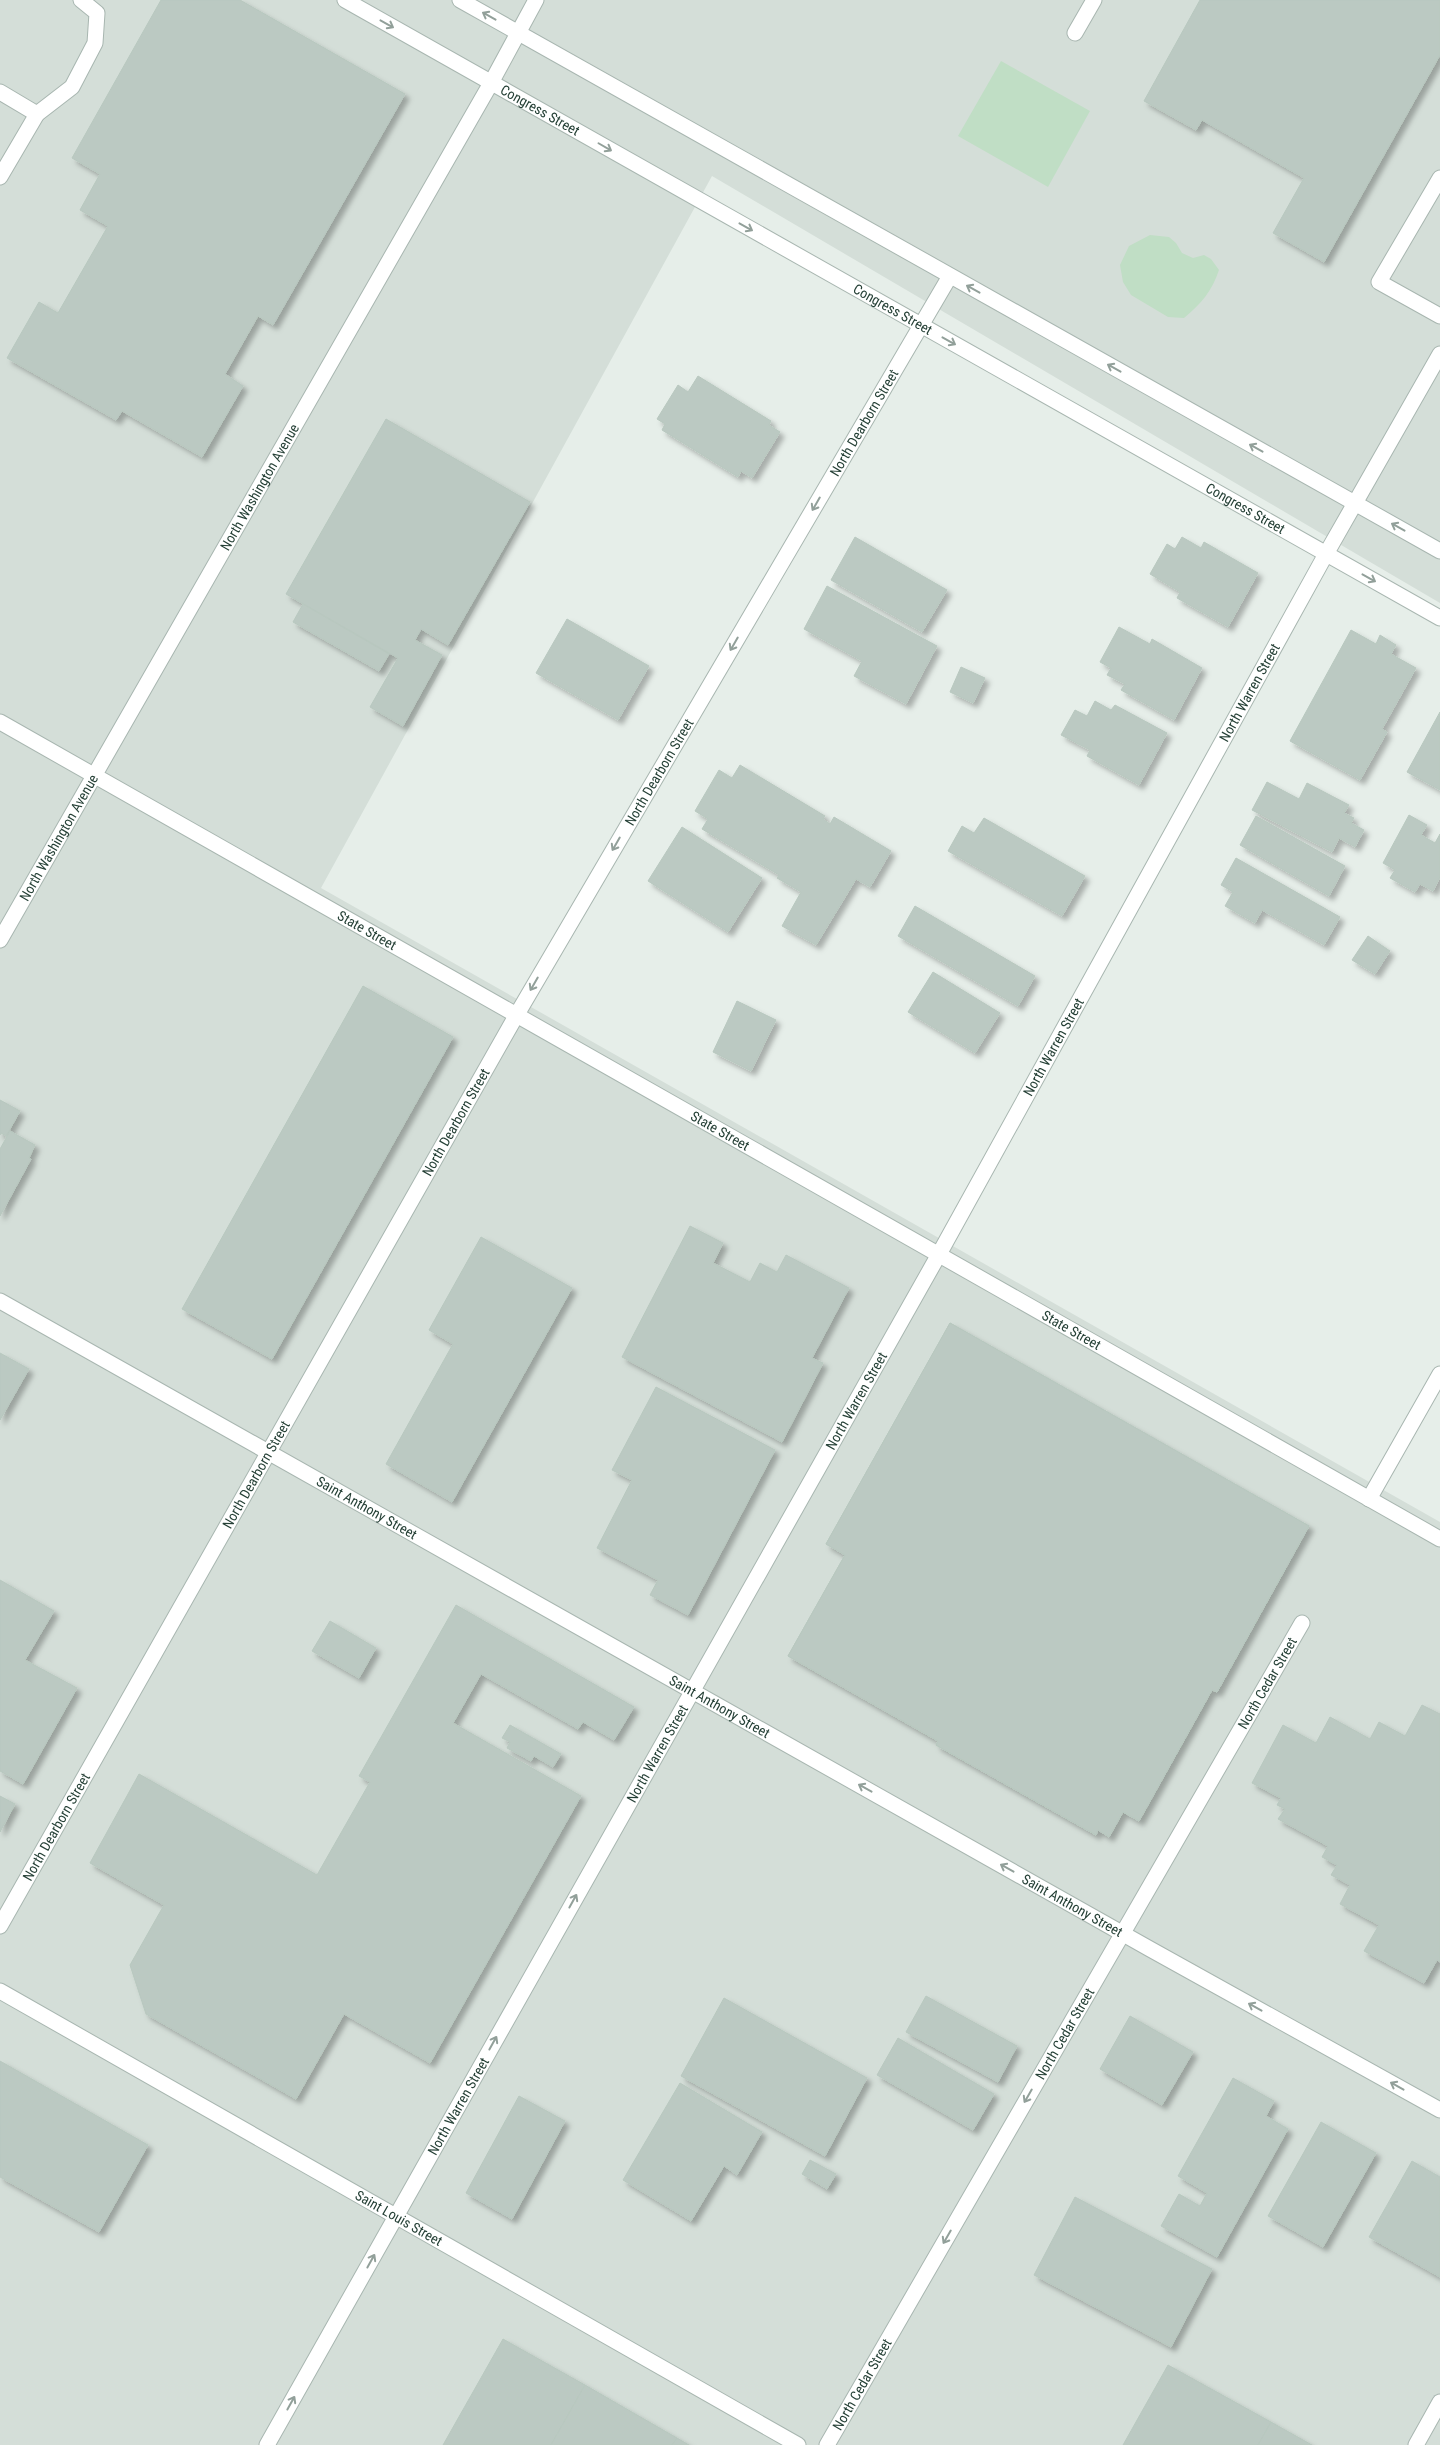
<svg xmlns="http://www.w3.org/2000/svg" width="1440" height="2445" font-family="'Roboto Condensed',sans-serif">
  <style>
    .built { fill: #d4ded8 }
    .green { fill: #c0dec5 }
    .building { fill: #bbc9c2; stroke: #b8c8bf; fill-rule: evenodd; filter: url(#shadow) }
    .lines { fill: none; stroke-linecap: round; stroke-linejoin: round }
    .minor-casing { stroke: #a8b6b0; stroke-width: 17 }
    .minor { stroke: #fff; stroke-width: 15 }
    .oneway { stroke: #92a09a }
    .labels { text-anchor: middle; stroke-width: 4; stroke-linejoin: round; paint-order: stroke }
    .street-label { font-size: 14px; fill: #254036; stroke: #f6faf8 }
  </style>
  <defs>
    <filter id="shadow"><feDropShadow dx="4.5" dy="4.5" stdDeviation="2.5" flood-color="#0004"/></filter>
  </defs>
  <rect width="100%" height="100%" fill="#e6eee9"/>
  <!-- built -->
  <polygon class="built" points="0,0 1440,0 1440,603 712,176 321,888 1440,1522 1440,2445 0,2445"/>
  <!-- green -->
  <g class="green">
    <polygon points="1001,61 1090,111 1048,187 958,136"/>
    <path d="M1150,235l19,2 7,6 6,10 11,5 11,-3 7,4 8,11c-7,21 -18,34 -35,48l-16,-1 -37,-22 -8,-13 -3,-17 9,-19z"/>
  </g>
  <!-- building -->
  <g class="building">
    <polygon points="161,0 240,0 405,94 273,325 258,316 225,374 243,386 202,457 122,411 116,420 7,358 39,302 58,313 108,226 80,210 100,174 72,158"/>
    <polygon points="1200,0 1440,0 1440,55 1324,262 1273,233 1304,178 1202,120 1196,130 1144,101"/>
    <polygon points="698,376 771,421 769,425 780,432 752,478 741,471 738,477 662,430 665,424 657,419 678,385 688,392"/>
    <polygon points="386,419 530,502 448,645 421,629 415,640 442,655 403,726 370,707 398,658 286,594"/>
    <polygon points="855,537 947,590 922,632 831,580"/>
    <polygon points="1182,537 1201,548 1204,542 1258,573 1228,627 1177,598 1180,592 1150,574 1167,544 1175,549"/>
    <polygon points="827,586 937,646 906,704 854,676 862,661 804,629"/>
    <polygon points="303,604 389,654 379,671 293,622"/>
    <polygon points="567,619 649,666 618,720 536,673"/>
    <polygon points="1119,627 1150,644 1152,639 1202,668 1174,720 1121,690 1125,684 1107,675 1111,668 1100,662"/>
    <polygon points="1351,630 1376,644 1380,635 1396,645 1391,654 1416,668 1382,729 1387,732 1360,780 1290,741"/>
    <polygon points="961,667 985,678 973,703 950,692"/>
    <polygon points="1095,701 1111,710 1115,705 1167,733 1139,785 1087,756 1090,750 1061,735 1075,710 1087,716"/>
    <polygon points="1440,712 1440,790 1407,772"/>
    <polygon points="740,765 825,816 823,819 830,824 834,817 891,851 870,887 856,879 816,945 782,926 801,892 777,878 779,875 702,829 708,819 695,811 719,770 732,778"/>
    <polygon points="1267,782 1299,799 1307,783 1349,805 1344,813 1354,818 1351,823 1364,830 1355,847 1339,838 1332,852 1252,810"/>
    <polygon points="1409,815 1427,825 1421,835 1435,843 1440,834 1440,877 1433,891 1420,884 1415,892 1390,878 1395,870 1383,863"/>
    <polygon points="1256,816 1345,866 1329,896 1240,845"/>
    <polygon points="984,818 1085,876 1062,916 948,851 962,826 974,833"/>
    <polygon points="682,827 762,878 728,932 648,881"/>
    <polygon points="1236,858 1340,917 1324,945 1262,910 1255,923 1225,906 1233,892 1221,885"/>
    <polygon points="915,906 1035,976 1018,1006 898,936"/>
    <polygon points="1368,936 1390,951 1375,974 1352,960"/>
    <polygon points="933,972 1000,1013 975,1053 908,1012"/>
    <polygon points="363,986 453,1037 272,1359 182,1309"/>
    <polygon points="737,1001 776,1020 751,1071 713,1052"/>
    <polygon points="0,1100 20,1111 6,1136 1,1133 0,1135"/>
    <polygon points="10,1131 35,1145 29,1158 31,1159 0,1216 0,1149"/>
    <polygon points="690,1226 723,1243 713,1263 750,1282 760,1263 777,1272 786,1255 849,1288 812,1358 823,1363 782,1442 622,1357"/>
    <polygon points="481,1237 572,1288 452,1502 386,1464 453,1344 429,1330"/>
    <path d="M950,1323l359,203 -92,166 -5,-2 -73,131 -16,-9 -14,25 -11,-7 -2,5 -160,-90 2,-4 -150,-85 57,-101 -19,-11zM1059,1520l97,57 -36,62 -91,-52 -6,3 -2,-3z"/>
    <polygon points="950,1323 1309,1526 1217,1692 1212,1690 1139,1821 1123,1812 1109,1837 1098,1830 1096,1835 936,1745 938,1741 788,1656 845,1555 826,1544"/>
    <polygon points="0,1353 29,1369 0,1420"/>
    <polygon points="656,1387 775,1450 688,1615 650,1595 658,1580 597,1548 632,1480 612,1470"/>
    <polygon points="0,1580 54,1611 25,1660 77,1688 23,1784 0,1771"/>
    <polygon points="456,1605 634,1707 614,1740 583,1722 578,1729 481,1674 453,1723 581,1796 430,2063 344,2014 296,2099 146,2014 130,1965 164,1905 90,1863 139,1774 317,1875 370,1782 359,1776"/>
    <polygon points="330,1621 376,1648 359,1678 312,1651"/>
    <polygon points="1422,1705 1440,1714 1440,1962 1437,1960 1424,1983 1364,1951 1379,1925 1340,1904 1350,1885 1331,1875 1337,1865 1322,1857 1328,1846 1278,1819 1285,1809 1277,1805 1281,1798 1252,1783 1283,1725 1316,1743 1330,1717 1370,1739 1379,1722 1405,1736"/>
    <polygon points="510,1725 561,1754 553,1767 534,1756 531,1761 507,1748 510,1742 502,1738"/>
    <polygon points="0,1796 15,1804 0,1832"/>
    <polygon points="926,1996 1017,2046 998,2082 906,2032"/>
    <polygon points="724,1998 867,2078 825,2156 681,2076"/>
    <polygon points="1130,2016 1193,2052 1162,2105 1100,2069"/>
    <polygon points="898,2038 994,2094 973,2130 877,2075"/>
    <polygon points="0,2061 148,2145 99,2232 0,2177"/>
    <polygon points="1233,2078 1274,2101 1266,2116 1288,2129 1217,2257 1161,2226 1179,2194 1200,2206 1207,2193 1178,2176"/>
    <polygon points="680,2083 762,2132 737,2175 724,2166 691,2221 623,2180"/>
    <polygon points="519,2096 565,2121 512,2219 466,2193"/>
    <polygon points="1321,2122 1376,2153 1323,2247 1268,2216"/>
    <polygon points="810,2160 836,2174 827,2189 802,2174"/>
    <polygon points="1412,2161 1440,2177 1440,2277 1369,2237"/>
    <polygon points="1075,2197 1212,2269 1171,2347 1034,2275"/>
    <polygon points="503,2339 585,2385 551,2445 443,2445"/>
    <polygon points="1168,2365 1271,2422 1258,2445 1123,2445"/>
    <polygon points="585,2385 677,2438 672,2445 551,2445"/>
    <polygon points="1271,2422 1312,2445 1258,2445"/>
    <polygon points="677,2438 689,2445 672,2445"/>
  </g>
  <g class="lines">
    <defs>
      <g id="minor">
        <path id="s1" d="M345,0l1095,618"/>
        <polyline points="460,0 1440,551"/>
        <polyline points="1075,33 1094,0"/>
        <polyline points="0,92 37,114 72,87 95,43 97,13 81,0"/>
        <polyline points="0,177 37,114"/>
        <polyline points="1440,178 1379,282 1440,316"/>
        <path id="s2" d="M0,722l1440,817"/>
        <path id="s3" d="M0,940l491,-857 45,-83"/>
        <path id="s4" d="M0,1301l1150,648 290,161"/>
        <polyline points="1369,1499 1440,1374"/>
        <path id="s5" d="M0,1926l516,-910 434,-740"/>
        <path id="s6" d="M0,1991l798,454"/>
        <path id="s7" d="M267,2445l671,-1189 388,-702 114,-200"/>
        <path id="s8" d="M827,2445l475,-822"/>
        <polyline points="1416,2445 1440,2402"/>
      </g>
    </defs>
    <!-- minor casing -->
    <use href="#minor" class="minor-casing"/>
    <!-- minor -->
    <use href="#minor" class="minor"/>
  </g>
  <!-- one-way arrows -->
  <defs><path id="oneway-shaft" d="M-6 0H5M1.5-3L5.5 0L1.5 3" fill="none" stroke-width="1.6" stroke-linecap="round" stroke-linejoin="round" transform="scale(1.25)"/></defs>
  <g class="oneway">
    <use href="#oneway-shaft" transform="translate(489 16) rotate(-151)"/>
    <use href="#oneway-shaft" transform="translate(387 24) rotate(29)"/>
    <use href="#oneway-shaft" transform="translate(605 147) rotate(30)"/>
    <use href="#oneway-shaft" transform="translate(746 227) rotate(29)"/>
    <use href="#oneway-shaft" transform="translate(973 289) rotate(-151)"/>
    <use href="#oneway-shaft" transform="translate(949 341) rotate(29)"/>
    <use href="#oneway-shaft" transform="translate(1114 368) rotate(-151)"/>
    <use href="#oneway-shaft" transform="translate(1256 448) rotate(-151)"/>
    <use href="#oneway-shaft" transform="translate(816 504) rotate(120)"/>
    <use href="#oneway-shaft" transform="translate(1398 527) rotate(-151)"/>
    <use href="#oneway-shaft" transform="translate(1369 578) rotate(29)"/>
    <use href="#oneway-shaft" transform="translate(734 644) rotate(120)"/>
    <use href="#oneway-shaft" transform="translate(616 844) rotate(120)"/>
    <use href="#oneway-shaft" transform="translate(534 984) rotate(120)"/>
    <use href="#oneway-shaft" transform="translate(865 1788) rotate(-151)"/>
    <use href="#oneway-shaft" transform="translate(1007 1868) rotate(-151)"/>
    <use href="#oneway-shaft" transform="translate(573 1901) rotate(-61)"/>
    <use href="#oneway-shaft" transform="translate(1255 2007) rotate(-151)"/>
    <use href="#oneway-shaft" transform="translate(493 2043) rotate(-61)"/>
    <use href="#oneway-shaft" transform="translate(1397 2086) rotate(-151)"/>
    <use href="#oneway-shaft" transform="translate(1028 2096) rotate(120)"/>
    <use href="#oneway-shaft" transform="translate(947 2237) rotate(120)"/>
    <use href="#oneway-shaft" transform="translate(371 2261) rotate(-61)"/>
    <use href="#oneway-shaft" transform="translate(291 2403) rotate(-61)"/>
  </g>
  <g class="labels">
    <!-- street labels -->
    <g class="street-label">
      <text dy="5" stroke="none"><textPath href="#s1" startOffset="224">Congress Street</textPath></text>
      <text dy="5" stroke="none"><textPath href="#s1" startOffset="629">Congress Street</textPath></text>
      <text dy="5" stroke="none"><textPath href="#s5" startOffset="1734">North Dearborn Street</textPath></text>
      <text dy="5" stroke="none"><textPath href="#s3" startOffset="522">North Washington Avenue</textPath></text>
      <text dy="5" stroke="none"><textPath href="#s1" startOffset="1034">Congress Street</textPath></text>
      <text dy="5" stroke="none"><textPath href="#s7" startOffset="2009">North Warren Street</textPath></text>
      <text dy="5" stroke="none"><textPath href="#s5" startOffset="1329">North Dearborn Street</textPath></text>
      <text dy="5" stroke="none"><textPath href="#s3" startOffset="118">North Washington Avenue</textPath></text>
      <text dy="5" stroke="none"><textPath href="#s2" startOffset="422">State Street</textPath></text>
      <text dy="5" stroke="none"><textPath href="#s7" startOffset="1604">North Warren Street</textPath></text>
      <text dy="5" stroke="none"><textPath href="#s5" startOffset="924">North Dearborn Street</textPath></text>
      <text dy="5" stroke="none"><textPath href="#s2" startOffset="828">State Street</textPath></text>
      <text dy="5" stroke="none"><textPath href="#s2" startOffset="1232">State Street</textPath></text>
      <text dy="5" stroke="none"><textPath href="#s7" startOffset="1199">North Warren Street</textPath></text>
      <text dy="5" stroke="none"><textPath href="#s5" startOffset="519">North Dearborn Street</textPath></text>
      <text dy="5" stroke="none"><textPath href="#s4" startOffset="421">Saint Anthony Street</textPath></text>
      <text dy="5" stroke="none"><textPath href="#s8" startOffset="880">North Cedar Street</textPath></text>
      <text dy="5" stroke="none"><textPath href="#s4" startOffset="826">Saint Anthony Street</textPath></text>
      <text dy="5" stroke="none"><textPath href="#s7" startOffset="794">North Warren Street</textPath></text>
      <text dy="5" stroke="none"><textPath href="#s5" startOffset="114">North Dearborn Street</textPath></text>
      <text dy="5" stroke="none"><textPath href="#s4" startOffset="1231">Saint Anthony Street</textPath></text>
      <text dy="5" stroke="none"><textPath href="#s8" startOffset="475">North Cedar Street</textPath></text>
      <text dy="5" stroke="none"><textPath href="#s7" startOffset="389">North Warren Street</textPath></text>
      <text dy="5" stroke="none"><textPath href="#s6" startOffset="459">Saint Louis Street</textPath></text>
      <text dy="5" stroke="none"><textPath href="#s8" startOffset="70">North Cedar Street</textPath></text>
    </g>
  </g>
</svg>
